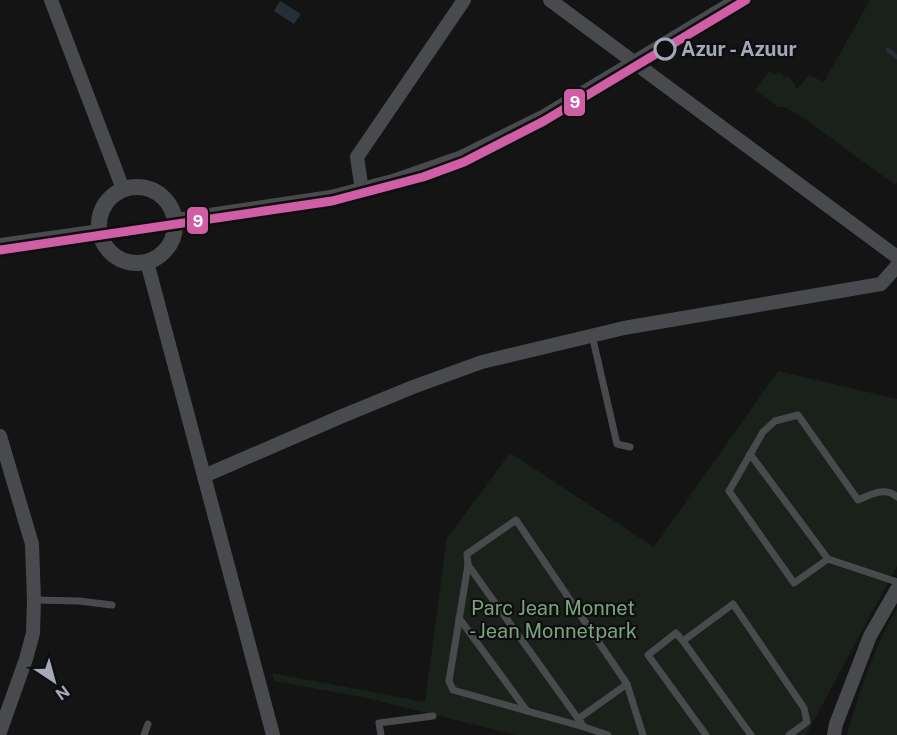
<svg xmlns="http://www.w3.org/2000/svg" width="897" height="735" font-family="'Public Sans',sans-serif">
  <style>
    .green { fill: #1a211b }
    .water { fill: #262f37 }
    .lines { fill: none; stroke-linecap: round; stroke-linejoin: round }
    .stream { stroke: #262f37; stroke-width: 4.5 }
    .service { stroke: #484a4d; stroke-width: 7 }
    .minor { stroke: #484a4d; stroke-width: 14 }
    .tertiary { stroke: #484a4d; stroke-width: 16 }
    .tram-1-casing { stroke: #0e0e10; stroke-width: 14 }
    .tram-1 { stroke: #d05ea4; stroke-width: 9 }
    .stop-dot { fill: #0e0e10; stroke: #a4a9b7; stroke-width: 3 }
    .labels { text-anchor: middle; stroke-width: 4.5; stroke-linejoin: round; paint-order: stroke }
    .stop-label { font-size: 20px; font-weight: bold; fill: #a4a9b7; stroke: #0e0e10; text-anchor: start }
    .park-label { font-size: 20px; fill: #79a47b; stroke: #0e0e10 }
    .line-badge { stroke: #0e0e10; stroke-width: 2 }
    .badge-label { font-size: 16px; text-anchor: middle; font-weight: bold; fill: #fff }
  </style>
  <rect width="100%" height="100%" fill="#141414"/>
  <!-- green -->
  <g class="green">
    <polygon points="870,0 897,0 897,182 895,185 808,121 785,107 778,107 755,90 770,70 774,75 779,72 785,78 789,76 797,89 809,75 824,82"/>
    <polygon points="778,371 897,399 897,566 806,735 516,735 367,698 274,681 272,673 425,702 447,538 510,453 654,547"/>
    <path d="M897,608v127h-50c12,-43 27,-88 50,-127z"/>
  </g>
  <!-- water -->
  <polygon class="water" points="280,1 301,14 294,24 274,11"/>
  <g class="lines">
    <!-- stream -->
    <polyline class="stream" points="888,50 897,57"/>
    <!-- service -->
    <g class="service">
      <polyline points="592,335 617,444 630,447"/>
      <polyline points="750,454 828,559"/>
      <path d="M897,497c-12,-11 -27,-2 -39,3l-60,-85 -23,6 -12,11 -34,59 65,92 34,-24 69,23"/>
      <polyline points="468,565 584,727 608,735"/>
      <polyline points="34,600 79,601 112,605"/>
      <polyline points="459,618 527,711"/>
      <polyline points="683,641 676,633 648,655 706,735"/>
      <polyline points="578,719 627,684"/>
      <polyline points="584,727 453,690 449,681 468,565 467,554 516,520 627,684 643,735"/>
      <polyline points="144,735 148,724"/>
      <polyline points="381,735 379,723 433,716"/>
      <polyline points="751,735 683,641 733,604 804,708 807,722 789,735"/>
    </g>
    <!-- minor -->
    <g class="minor">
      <polyline points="51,0 123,189"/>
      <polyline points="550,0 897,257"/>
      <polyline points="362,191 357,157 464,0"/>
      <polyline points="147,262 273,735"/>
      <polyline points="0,436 32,544 34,600 33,633 26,659 0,732"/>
      <polyline points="204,476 340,417 413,387 482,362 624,328 881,284 897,266"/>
      <polyline points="834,735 836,724 870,636 897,589"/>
    </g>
    <!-- tertiary -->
    <g class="tertiary">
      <circle cx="137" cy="225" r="38"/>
      <polyline points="176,221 331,198 393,182 462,158 543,118 739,0"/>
      <polyline points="0,246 100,232"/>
    </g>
    <defs>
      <polyline id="tram-1" points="0,250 332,201 423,177 464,162 544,121 746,0"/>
    </defs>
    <!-- tram-1 casing -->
    <use href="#tram-1" class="tram-1-casing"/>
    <!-- tram-1 -->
    <use href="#tram-1" class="tram-1"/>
  </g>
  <!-- markers -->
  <circle class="stop-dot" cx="665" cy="49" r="10"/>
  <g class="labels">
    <!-- stop labels -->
    <g class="stop-label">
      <text x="681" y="56">Azur - Azuur</text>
    </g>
    <!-- park labels -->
    <g class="park-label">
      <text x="553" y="615">Parc Jean Monnet<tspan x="553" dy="23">- Jean Monnetpark</tspan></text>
    </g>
  </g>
  <g class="line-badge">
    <rect x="563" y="88" width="23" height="29" rx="6" fill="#d05ea4"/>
    <rect x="186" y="206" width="23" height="29" rx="6" fill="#d05ea4"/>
  </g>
  <g class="badge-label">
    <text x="575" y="108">9</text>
    <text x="198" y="227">9</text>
  </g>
  <!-- north arrow -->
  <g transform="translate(54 681) rotate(144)" stroke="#0e0e10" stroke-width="4.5" paint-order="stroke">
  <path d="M0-4.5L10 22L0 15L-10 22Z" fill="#a4a9b7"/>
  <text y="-9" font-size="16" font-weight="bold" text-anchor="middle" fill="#a4a9b7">N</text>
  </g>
</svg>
